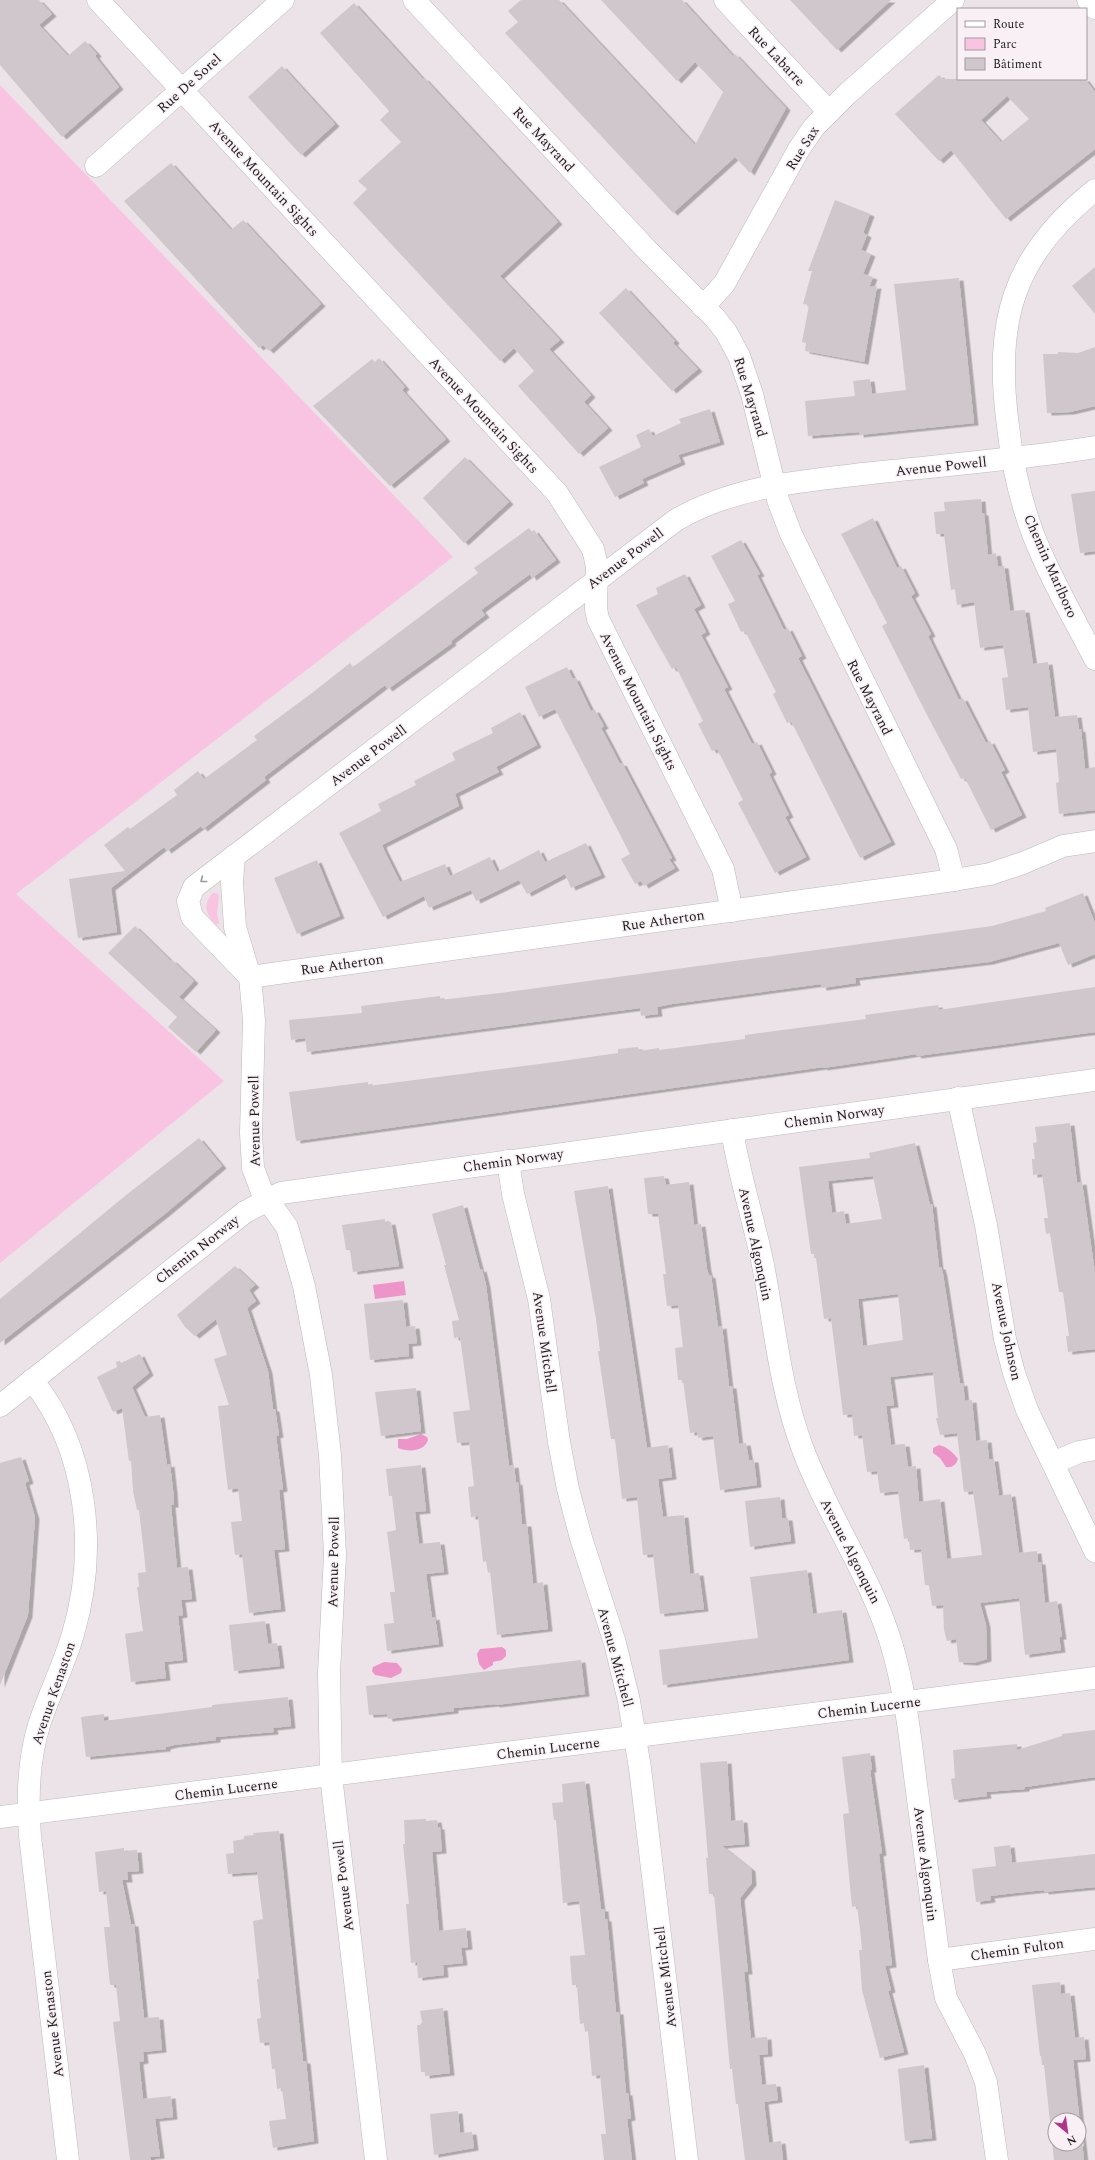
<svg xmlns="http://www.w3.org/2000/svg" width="1095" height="2160" font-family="Spectral,serif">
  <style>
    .green { fill: #f9c4e2 }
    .water { fill: #ed95c9 }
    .building { fill: #cfc7cb; fill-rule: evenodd; filter: url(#shadow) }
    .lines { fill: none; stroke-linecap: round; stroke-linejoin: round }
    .minor-casing { stroke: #bfb7bb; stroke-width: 23 }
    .major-casing { stroke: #bfb7bb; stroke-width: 23 }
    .minor { stroke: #fff; stroke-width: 22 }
    .major { stroke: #fff; stroke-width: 22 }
    .oneway { stroke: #9a9899 }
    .labels { text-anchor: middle; stroke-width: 3; stroke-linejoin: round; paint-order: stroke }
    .street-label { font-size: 14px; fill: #1e1b1d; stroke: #f8f0f4 }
  </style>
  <defs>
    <filter id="shadow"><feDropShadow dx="4.5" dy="2.5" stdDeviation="0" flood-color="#0004"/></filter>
  </defs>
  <rect width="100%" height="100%" fill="#ebe3e7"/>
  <!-- green -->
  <g class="green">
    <polygon points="0,85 453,557 16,894 224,1081 0,1263"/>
    <path d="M213,893h3l3,2 -2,19 2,8 -2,3c-11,-9 -15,-21 -4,-32z"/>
  </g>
  <!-- water -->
  <g class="water">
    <polygon points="404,1281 406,1295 375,1299 373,1285"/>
    <path d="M421,1434l6,3 1,3c-4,12 -20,12 -30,8v-9h9z"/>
    <path d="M939,1445c8,2 14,7 19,14 -2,6 -6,9 -12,8l-6,-9 -7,-5v-5z"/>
    <polygon points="502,1647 506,1650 506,1656 502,1660 493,1662 493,1665 484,1670 479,1664 477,1654 480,1649"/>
    <polygon points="384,1662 397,1663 402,1669 401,1673 391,1678 375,1675 372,1671 373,1667"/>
  </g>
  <!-- building -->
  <g class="building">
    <polygon points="0,0 39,0 52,14 39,25 68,56 85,41 97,54 95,56 119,87 62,137 0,65"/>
    <polygon points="521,0 559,0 695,145 723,92 695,62 677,81 601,0 682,0 733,56 735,54 786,108 750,173 735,157 673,213 505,33 518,22 508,11"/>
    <polygon points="790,0 891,0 837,50"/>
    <polygon points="354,3 423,79 424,78 558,222 500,276 560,340 549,349 591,395 584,402 608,428 579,454 518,386 534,371 514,348 500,361 353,203 367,189 358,181 401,142 380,120 389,111 320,33"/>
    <polygon points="282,66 335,124 301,155 248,97"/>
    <path d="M939,75l4,4h142l10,13v57l-89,70 -55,-69 -12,11 -44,-47zM1007,96l22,23 -28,23 -20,-22z"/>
    <polygon points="171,163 231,230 243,220 321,304 269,351 263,345 259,348 124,201"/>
    <polygon points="835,200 870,214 863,233 867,235 861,250 871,254 863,274 873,277 869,287 877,286 864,362 805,351 806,343 802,342 809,305 803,304 812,271 808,271"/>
    <polygon points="1095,267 1095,314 1072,286"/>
    <polygon points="959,278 974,423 859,435 859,432 808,436 805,401 855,396 853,381 870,379 872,394 906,390 894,284"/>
    <polygon points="626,288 675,341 673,343 698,369 672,391 599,313"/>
    <polygon points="1095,347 1095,406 1070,412 1047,413 1043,354 1058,354 1058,352 1078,353"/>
    <polygon points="379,358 405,387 402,390 446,439 390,486 313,406 372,359 375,362"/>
    <polygon points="710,409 720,442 678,455 681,462 642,479 644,483 615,497 599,467 641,447 636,435 649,429 653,436 681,423 679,419"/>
    <polygon points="465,457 509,502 464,543 423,498"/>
    <polygon points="1095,491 1095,551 1080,553 1071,494"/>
    <polygon points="981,499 982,513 984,513 988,555 996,553 998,566 1004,566 1010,611 1025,610 1033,664 1048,662 1055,717 1077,715 1079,730 1081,729 1085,769 1095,767 1095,810 1059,814 1056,783 1059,782 1056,749 1033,752 1028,707 1006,710 1002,678 1008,677 1003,645 980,648 974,602 957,605 955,589 951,590 944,534 936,534 934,512 945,511 944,502"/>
    <polygon points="873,518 897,568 901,566 915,593 911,596 931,634 928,636 959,700 963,698 986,743 990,741 1005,770 1001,772 1022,815 991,830 965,778 961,779 926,713 882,626 887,623 841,534"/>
    <polygon points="529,528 532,532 534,530 556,560 532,578 530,574 481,610 485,615 451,641 452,643 388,689 385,685 264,777 266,780 203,829 201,826 167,851 164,847 111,888 117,932 78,938 69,879 125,871 104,845 128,827 130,829 177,795 174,790 198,771 204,779 257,740 254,736 312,693 350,663 353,667 478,573 474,568"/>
    <polygon points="741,540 760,574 757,575 784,630 788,628 802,656 798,658 891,842 860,858 791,721 787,723 773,694 776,692 745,631 741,632 728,604 735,601 711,556"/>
    <polygon points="685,574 701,605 694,609 706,632 701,635 728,687 724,689 752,744 757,742 772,772 769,774 789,815 785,817 806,857 775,873 738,803 743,800 717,749 712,751 698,724 703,721 676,667 672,669 636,605 658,594 656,588"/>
    <polygon points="567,667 573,679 575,678 591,711 595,710 604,726 601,728 607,739 620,764 622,763 672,858 669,859 675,868 644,886 641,881 635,884 621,859 630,854 555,709 539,717 525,687"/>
    <polygon points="520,712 537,745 496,767 499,772 455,794 459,806 382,845 384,850 400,882 445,864 450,876 490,857 497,872 539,850 545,862 586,843 601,875 571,888 565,874 527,894 519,880 476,901 471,890 429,908 424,896 383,917 339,833 381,811 378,804 416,785 414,781 455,760 452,753 493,733 491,728"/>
    <polygon points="317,860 340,916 297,934 274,878"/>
    <polygon points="1083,893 1095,923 1095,954 1068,965 1059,943 989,962 855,978 856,983 822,988 821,984 672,1004 657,1007 658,1014 641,1016 640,1008 307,1052 305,1038 291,1040 289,1020 362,1013 361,1006 440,996 440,1000 500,993 992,926 1046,911 1045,908"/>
    <polygon points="135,926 171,961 172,960 194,981 179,997 216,1030 196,1052 168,1027 177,1017 108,953"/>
    <polygon points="1095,987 1095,1032 917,1056 916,1054 891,1058 823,1068 823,1067 296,1141 289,1092 368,1082 368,1086 555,1062 618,1053 618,1049 638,1047 639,1051 659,1048 659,1050 745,1039 745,1035 866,1019 865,1015 938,1005 939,1010"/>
    <polygon points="1070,1123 1077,1183 1082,1182 1095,1273 1095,1349 1068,1352 1066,1336 1069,1336 1063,1292 1059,1292 1050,1233 1046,1234 1044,1218 1048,1218 1042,1174 1033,1175 1032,1159 1035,1159 1033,1143 1037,1142 1035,1127"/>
    <polygon points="199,1138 222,1166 166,1213 0,1343 0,1299 125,1196"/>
    <path d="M915,1143l15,62 2,-1 7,63h2l2,7 17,110 3,-1 2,18 7,-1 4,41 11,-1 2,19h5l5,37 12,-2 8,59 18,-2 1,11h3l4,41 12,-2 5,36h-3l2,13 -36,5 -6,-57 -39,5 6,22 1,34 -14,4 -14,-1 -3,-23 -9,2 -3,-11 -1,-25 -11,1 -3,-21h-4l-4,-36 -11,1 -1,-12 -5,1 -6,-48 -18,2 -3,-22 -10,1 -5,-37 -8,1 -2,-22 -9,1 -12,-97 -7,1 -8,-61h-2v-4h-3l-12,-87 71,-9 -1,-5zM873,1176l9,43 -36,5 -2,-13 -12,2 -4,-32zM898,1294l5,46 -40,6 -5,-47zM933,1372l5,46h-2l4,17 17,-2 7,59 9,-1 9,64 -35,4 -7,-60 -21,3 -3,-36 -8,1 -3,-23 -14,1 -5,-39 8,-1 -4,-28z"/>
    <polygon points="664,1176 666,1185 689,1182 694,1225 701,1224 707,1269 709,1276 711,1275 718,1327 722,1326 729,1386 732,1386 739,1444 746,1443 749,1460 754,1460 757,1485 720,1490 713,1436 698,1438 697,1432 690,1433 683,1380 678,1380 675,1348 683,1347 678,1305 667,1306 663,1274 666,1274 658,1214 648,1214 644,1178"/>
    <polygon points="608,1186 647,1448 668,1445 672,1477 658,1479 663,1517 684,1515 690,1574 699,1573 704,1609 660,1614 653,1554 643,1555 637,1497 622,1499 615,1439 611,1439 598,1351 600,1351 596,1319 574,1191"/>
    <polygon points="463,1205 480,1270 482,1269 486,1285 509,1466 514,1465 516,1483 518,1482 522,1524 527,1524 533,1584 543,1582 548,1629 497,1635 490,1572 488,1573 486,1561 483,1562 478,1516 471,1517 468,1487 474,1486 469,1442 457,1443 453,1412 470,1410 460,1337 454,1338 452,1321 459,1320 444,1265 446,1265 432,1214"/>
    <polygon points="385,1219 385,1223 391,1222 399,1266 353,1272 350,1250 346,1250 342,1225"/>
    <polygon points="235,1266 255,1285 249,1290 256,1301 247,1308 268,1371 273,1409 275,1409 279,1435 276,1436 283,1489 279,1490 285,1549 274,1550 281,1609 249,1613 242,1554 235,1555 231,1522 242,1521 238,1488 228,1490 218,1406 229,1405 214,1359 227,1355 216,1319 195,1336 185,1327 177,1315"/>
    <polygon points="403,1300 406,1327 415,1326 417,1343 408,1344 409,1356 370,1360 364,1304"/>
    <polygon points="140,1354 149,1373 132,1387 145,1417 160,1415 167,1465 170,1464 173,1490 174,1505 171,1505 177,1568 188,1567 192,1599 181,1600 183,1615 178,1616 183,1660 164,1662 166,1678 131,1682 125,1634 143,1631 137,1587 139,1587 138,1573 146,1572 139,1510 137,1510 133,1491 131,1461 129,1461 122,1408 113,1412 97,1377 117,1367 116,1362 120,1361 121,1363"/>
    <polygon points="416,1388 421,1431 381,1436 375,1392"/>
    <polygon points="21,1457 29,1481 25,1483 35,1517 28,1615 0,1685 0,1463"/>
    <polygon points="421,1465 426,1511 415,1512 419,1544 440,1542 444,1572 426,1574 432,1618 435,1617 439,1644 387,1651 384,1624 394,1623 390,1592 395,1592 387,1532 396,1530 392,1496 389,1496 386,1469"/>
    <polygon points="780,1497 782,1518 788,1518 791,1541 750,1547 745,1501"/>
    <polygon points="807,1570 813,1614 842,1610 849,1660 663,1685 659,1650 758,1638 750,1577"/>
    <polygon points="265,1621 268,1644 277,1643 280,1666 234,1671 229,1625"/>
    <polygon points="581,1660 585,1694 495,1705 495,1704 454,1708 454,1711 388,1719 387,1714 369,1715 366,1686"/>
    <polygon points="288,1697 291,1726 273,1728 274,1732 216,1737 216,1740 174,1745 166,1747 166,1749 86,1757 81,1717 104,1714 104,1721 212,1707 212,1705"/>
    <polygon points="1095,1730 1095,1777 1025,1787 1025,1789 986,1792 987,1796 954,1800 951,1779 955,1778 953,1750 1017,1744 1017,1750 1062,1736 1062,1734"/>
    <polygon points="870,1753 872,1770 870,1770 882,1853 879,1854 892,1965 885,1966 891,1990 888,1991 904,2052 880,2058 862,1990 859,1950 862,1950 860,1929 857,1906 852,1907 843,1814 849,1813 842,1757"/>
    <polygon points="727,1761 731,1821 743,1820 745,1844 722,1846 751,1869 752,1883 740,1898 748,1972 744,1972 750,2030 751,2038 767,2037 768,2054 759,2055 762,2085 776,2084 778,2100 764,2102 769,2143 781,2141 783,2160 745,2160 738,2104 736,2104 732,2069 730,2069 714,1894 709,1894 706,1858 708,1858 700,1763"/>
    <polygon points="585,1781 601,1909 604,1909 605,1919 607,1919 616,2012 619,2012 626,2093 628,2093 631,2118 627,2119 632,2160 604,2160 601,2134 606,2134 600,2075 592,2076 588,2031 585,2032 584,2023 580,2024 577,1985 572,1985 570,1956 585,1955 579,1901 563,1903 556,1820 554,1820 552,1803 563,1802 562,1784"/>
    <polygon points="426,1819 426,1821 437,1820 438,1827 440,1827 442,1851 432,1852 439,1931 466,1928 468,1947 461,1948 463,1963 443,1965 444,1975 418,1978 417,1962 411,1963 406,1904 409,1904 403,1844 405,1844 404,1820"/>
    <polygon points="279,1831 303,2061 306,2061 314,2141 273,2148 269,2121 286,2119 282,2088 277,2089 275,2069 272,2069 269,2042 260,2043 257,2019 261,2018 257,1979 259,1979 253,1921 263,1919 257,1872 228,1874 226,1854 234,1853 233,1841 244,1839 244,1836 254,1835 253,1833"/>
    <polygon points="1010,1845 1012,1863 1095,1854 1095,1887 1044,1892 1044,1890 1015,1893 990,1896 991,1900 976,1902 972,1869 996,1866 994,1847"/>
    <polygon points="124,1848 124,1851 137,1850 139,1871 127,1872 128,1880 122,1880 131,1924 134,1924 144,2018 159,2017 162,2050 143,2052 144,2061 139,2062 143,2099 171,2096 173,2117 155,2119 160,2156 150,2157 151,2160 130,2160 113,2022 120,2021 116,1985 110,1985 104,1927 110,1927 106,1891 99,1892 95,1852"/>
    <path d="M1060,1982l1,12 9,-1 5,45 9,-1 2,22 -13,1 11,100h-30l-10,-95h-2l-1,-9h-1l-8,-71zM1055,2120h24v24h-24z"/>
    <polygon points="443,2008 450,2073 425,2076 425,2072 421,2072 417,2025 420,2025 422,2022 420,2011"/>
    <polygon points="924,2065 932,2138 905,2141 898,2069"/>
    <polygon points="458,2111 460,2133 472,2132 474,2148 434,2155 430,2114"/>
  </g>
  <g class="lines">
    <defs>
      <g id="minor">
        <polyline points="98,0 557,493 593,549 597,566 596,609 598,619 723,869 732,911"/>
        <polyline points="414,0 647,250 715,318 726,332 739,356 752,394 778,500 791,534 946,849 954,880"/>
        <polyline points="725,0 829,112"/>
        <polyline points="1088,0 1095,8"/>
        <polyline points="96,166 283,0"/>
        <path d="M1095,190c-83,66 -101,132 -87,236 4,37 12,73 25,108 17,44 41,84 62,125"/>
        <polyline points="703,307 724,284 799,149 814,127 847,94 953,0"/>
        <polyline points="234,856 232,883 235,927 250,977 254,1020 251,1133 253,1168 262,1192 287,1227 304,1286 321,1375 330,1455 335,1555 329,1673 331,1776 376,2160"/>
        <path d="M248,975l-56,-58 -4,-16 6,-14 482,-367c60,-35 128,-39 196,-47 74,-8 149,-14 223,-26"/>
        <polyline points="250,977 954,880 990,874 1023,863 1063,846 1095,841"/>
        <polyline points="958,1098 986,1225 1005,1339 1014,1373 1027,1410 1095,1551"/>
        <path d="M732,1130c7,46 22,90 31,135 12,62 17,123 39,182 25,68 68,127 89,196 14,46 19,94 25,141 8,58 15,117 23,176l7,38 29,56 11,28 11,78"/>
        <polyline points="508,1161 513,1194 539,1299 559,1442 568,1489 581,1538 615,1643 629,1701 640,1768 687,2160"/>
        <path d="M32,1380c56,69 66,170 41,254 -9,31 -24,60 -34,91 -11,36 -12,73 -9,111l38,324"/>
        <polyline points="0,1406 245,1212 281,1193 1095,1080"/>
        <polyline points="1053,1463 1079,1452 1095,1449"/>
        <polyline points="939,1960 1095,1939"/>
      </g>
      <polyline id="major" points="0,1817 1095,1678"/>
    </defs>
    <!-- minor casing -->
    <use href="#minor" class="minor-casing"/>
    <!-- major casing -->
    <use href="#major" class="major-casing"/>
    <!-- minor -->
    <use href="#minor" class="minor"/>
    <!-- major -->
    <use href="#major" class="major"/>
  </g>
  <!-- one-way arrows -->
  <defs><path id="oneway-chevron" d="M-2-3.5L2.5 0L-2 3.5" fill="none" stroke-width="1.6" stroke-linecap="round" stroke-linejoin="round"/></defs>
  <use class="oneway" href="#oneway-chevron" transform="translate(203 880) rotate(142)"/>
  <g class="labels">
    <!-- street labels -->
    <g class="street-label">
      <text transform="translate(777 56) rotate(47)" y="5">Rue Labarre</text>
      <text transform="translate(189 83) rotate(-42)" y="5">Rue De Sorel</text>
      <text transform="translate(544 139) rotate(47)" y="5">Rue Mayrand</text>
      <text transform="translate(802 148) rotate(-58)" y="5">Rue Sax</text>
      <text transform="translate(264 178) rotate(47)" y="5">Avenue Mountain Sights</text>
      <text transform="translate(751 397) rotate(73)" y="5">Rue Mayrand</text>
      <text transform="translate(484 415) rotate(47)" y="5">Avenue Mountain Sights</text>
      <text transform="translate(941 466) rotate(-6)" y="5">Avenue Powell</text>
      <text transform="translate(625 558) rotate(-37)" y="5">Avenue Powell</text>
      <text transform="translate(1051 566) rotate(66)" y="5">Chemin Marlboro</text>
      <text transform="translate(870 697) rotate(63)" y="5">Rue Mayrand</text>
      <text transform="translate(639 701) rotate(63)" y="5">Avenue Mountain Sights</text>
      <text transform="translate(368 755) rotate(-37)" y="5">Avenue Powell</text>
      <text transform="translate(663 920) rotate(-8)" y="5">Rue Atherton</text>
      <text transform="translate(342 964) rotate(-8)" y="5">Rue Atherton</text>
      <text transform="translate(834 1116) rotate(-8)" y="5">Chemin Norway</text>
      <text transform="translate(254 1121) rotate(-91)" y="5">Avenue Powell</text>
      <text transform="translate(513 1160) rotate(-8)" y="5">Chemin Norway</text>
      <text transform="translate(756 1244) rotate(78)" y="5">Avenue Algonquin</text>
      <text transform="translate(197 1249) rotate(-38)" y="5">Chemin Norway</text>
      <text transform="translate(1007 1331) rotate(78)" y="5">Avenue Johnson</text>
      <text transform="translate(545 1342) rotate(82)" y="5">Avenue Mitchell</text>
      <text transform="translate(851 1551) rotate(63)" y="5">Avenue Algonquin</text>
      <text transform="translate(333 1562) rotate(-89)" y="5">Avenue Powell</text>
      <text transform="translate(616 1657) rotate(75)" y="5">Avenue Mitchell</text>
      <text transform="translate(53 1693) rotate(-71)" y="5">Avenue Kenaston</text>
      <text transform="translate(869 1707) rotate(-7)" y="5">Chemin Lucerne</text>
      <text transform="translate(548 1748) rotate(-7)" y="5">Chemin Lucerne</text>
      <text transform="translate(226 1789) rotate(-7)" y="5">Chemin Lucerne</text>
      <text transform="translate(926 1864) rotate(83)" y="5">Avenue Algonquin</text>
      <text transform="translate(343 1886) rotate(-97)" y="5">Avenue Powell</text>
      <text transform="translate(1017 1949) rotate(-8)" y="5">Chemin Fulton</text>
      <text transform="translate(665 1977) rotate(-97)" y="5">Avenue Mitchell</text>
      <text transform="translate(52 2024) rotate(-97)" y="5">Avenue Kenaston</text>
    </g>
  </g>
  <!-- legend -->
  <rect x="957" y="8" width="130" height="72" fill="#f8f0f4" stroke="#a19b9e"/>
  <rect x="965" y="21" width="20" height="6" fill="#ffffff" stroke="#a19b9e"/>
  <text x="993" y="28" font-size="12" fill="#1e1b1d">Route</text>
  <rect x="965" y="38" width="20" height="12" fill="#f9c4e2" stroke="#a19b9e"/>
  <text x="993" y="48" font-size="12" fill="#1e1b1d">Parc</text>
  <rect x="965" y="58" width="20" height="12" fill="#cfc7cb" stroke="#a19b9e"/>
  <text x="993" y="68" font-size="12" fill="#1e1b1d">Bâtiment</text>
  <!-- north arrow -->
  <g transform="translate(1067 2132) rotate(151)"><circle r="19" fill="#f8f0f4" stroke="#a19b9e"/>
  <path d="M0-3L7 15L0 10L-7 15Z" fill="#b03587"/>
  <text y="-6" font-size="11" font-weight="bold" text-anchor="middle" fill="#1e1b1d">N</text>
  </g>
</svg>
